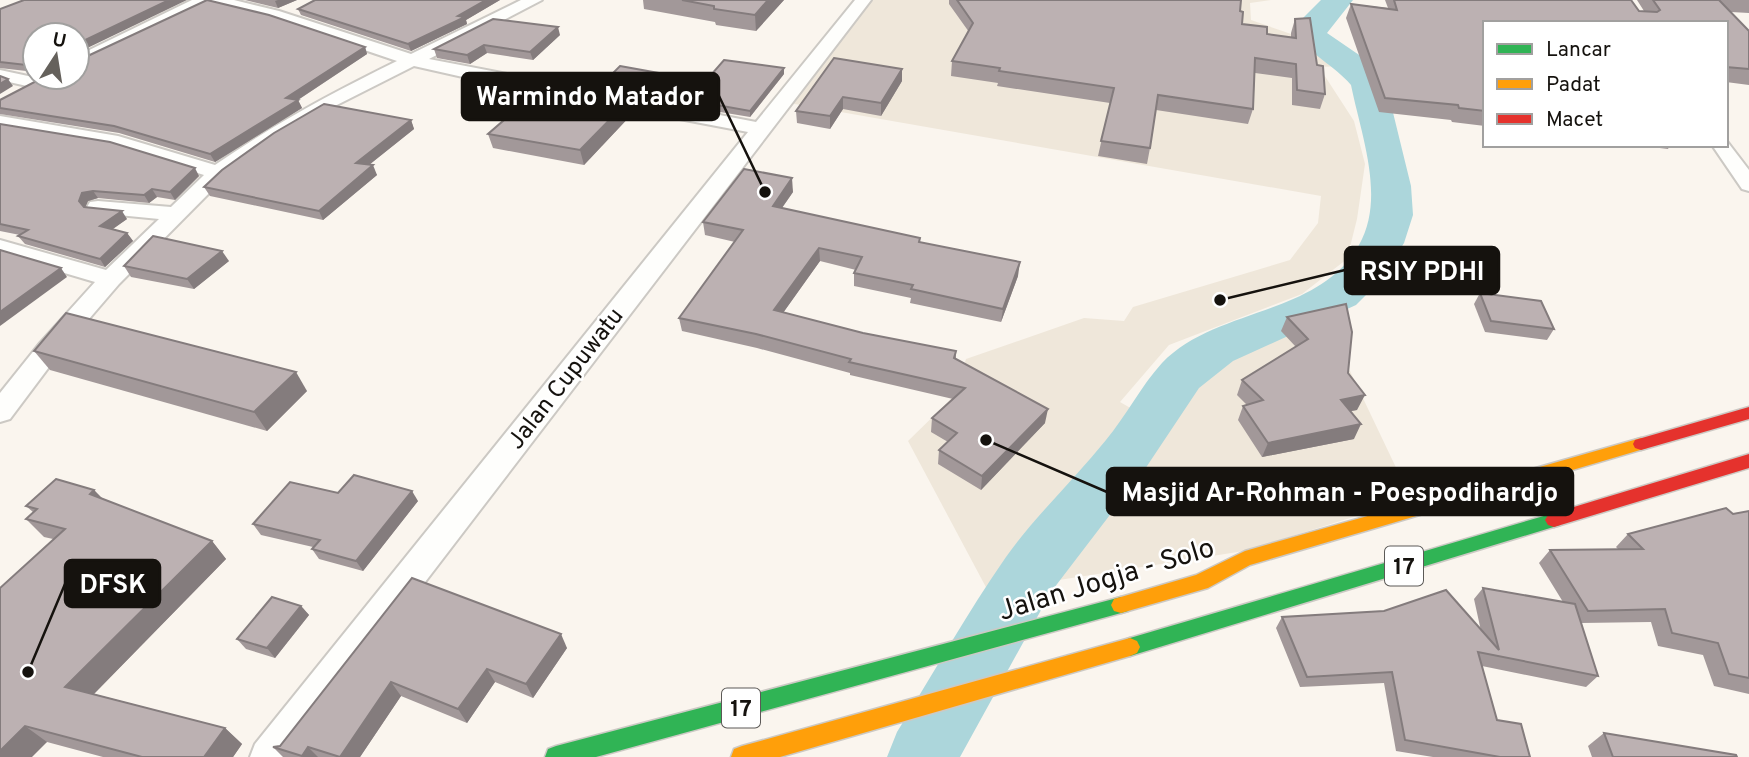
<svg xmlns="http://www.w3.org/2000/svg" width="1749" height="757" font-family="Overpass,sans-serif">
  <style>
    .built { fill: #efe7da }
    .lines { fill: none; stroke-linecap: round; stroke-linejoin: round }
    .river { fill: #acd6db; fill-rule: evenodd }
    .street-casing { stroke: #ccc9c4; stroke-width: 4 }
    .fast-casing { stroke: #ccc9c4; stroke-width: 3 }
    .slow-casing { stroke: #ccc9c4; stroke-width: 3 }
    .jam-casing { stroke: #ccc9c4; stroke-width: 3 }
    .street { fill: #fefefc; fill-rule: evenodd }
    .fast { fill: #30b455; fill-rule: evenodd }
    .slow { fill: #ff9f0a; fill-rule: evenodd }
    .jam { fill: #e5322d; fill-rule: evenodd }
    .wall { fill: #a29899 }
    .shaded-wall { fill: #847c7d }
    .building { fill: #bcb1b2; stroke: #847c7d; stroke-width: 2 }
    .labels { text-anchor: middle; stroke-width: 5; stroke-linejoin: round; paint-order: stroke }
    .shield { fill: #fff; stroke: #5b5956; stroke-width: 2 }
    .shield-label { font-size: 23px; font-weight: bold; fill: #15120e }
    .street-label { font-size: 24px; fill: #15120e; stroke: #fff }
    .near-street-label { font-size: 28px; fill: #15120e; stroke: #fff }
    .leader { fill: none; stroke: #15120e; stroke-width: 2.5 }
    .callout-dot { fill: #15120e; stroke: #fff; stroke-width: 2.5 }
    .callout { fill: #15120e; stroke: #15120e; stroke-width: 2.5 }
    .callout-label { font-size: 26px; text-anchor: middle; font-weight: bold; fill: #fff }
  </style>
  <rect width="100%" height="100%" fill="#faf5ee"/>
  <!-- built -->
  <polygon class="built" points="865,0 1271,0 1250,3 1251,20 1294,35 1343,66 1319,67 1354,121 1365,164 1357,219 1347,259 1302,294 1169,345 1120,402 1153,421 1196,370 1276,327 1308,320 1329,354 1350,371 1411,499 1244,551 988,591 908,441 953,397 966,359 1084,318 1124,321 1133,307 1290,260 1318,223 1321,196 789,103"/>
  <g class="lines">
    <!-- river -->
    <path class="river" d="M1321,0h32l-26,33 38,26 21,25 25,102 2,29 -9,28 -22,36 -26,26 -123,56 -34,27 -54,81 -94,123 -91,165h-73l10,-25c36,-58 70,-119 109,-175 29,-41 68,-77 100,-117 20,-24 35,-54 56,-77 54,-56 156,-46 197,-118 27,-47 2,-110 -8,-160 -17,-20 -41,-30 -56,-52l6,-13z"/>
    <defs>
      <g id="street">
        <path d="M192,0h42l45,11 132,43 110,-54h21l-113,59 327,63 99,-122h16l-580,757h-41l5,-13 493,-612 -263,-50 -71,-16 -89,45 -48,29 -52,37 -106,107 -61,71 -48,64 -10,3v-29l40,-50 55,-61 -95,-28v-14l106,30 53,-51 -61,-6 -8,-1 -3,-5 3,-5 8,-1 73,6 33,-32 -89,-28 -115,-19v-12l118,20 97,29c59,-41 117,-72 182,-104l-124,-42 -63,-15 -133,64v-12z"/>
        <polygon points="0,70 42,79 45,83 36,88 0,80"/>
        <polygon points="1726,140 1749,170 1749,191 1742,189 1712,145 1726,145"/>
      </g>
      <g id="fast">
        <polygon points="1554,513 1560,515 1563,520 1560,525 1130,656 1123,653 1120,647 1123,641 1130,638"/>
        <polygon points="1121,597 1128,599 1131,605 1128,611 1121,613 596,757 545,757 548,749 556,746"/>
      </g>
      <g id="slow">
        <polygon points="1641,438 1647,440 1649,444 1647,448 1250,565 1208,588 1121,613 1114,611 1111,605 1114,599 1196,575 1245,551"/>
        <polygon points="1130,638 1137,641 1140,647 1137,653 1130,656 780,757 731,757 734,749 742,746"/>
      </g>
      <g id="jam">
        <polygon points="1749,407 1749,419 1641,450 1635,448 1633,444 1635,440"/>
        <polygon points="1749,454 1749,468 1554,527 1548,525 1545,520 1548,515 1554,513"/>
      </g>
    </defs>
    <!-- street casing -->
    <use href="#street" class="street-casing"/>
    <!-- fast casing -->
    <use href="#fast" class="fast-casing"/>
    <!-- slow casing -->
    <use href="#slow" class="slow-casing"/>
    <!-- jam casing -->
    <use href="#jam" class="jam-casing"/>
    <!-- street -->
    <use href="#street" class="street"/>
    <!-- fast -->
    <use href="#fast" class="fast"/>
    <!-- slow -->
    <use href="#slow" class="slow"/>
    <!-- jam -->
    <use href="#jam" class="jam"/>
  </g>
  <!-- wall -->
  <g class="wall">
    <polygon points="245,0 297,0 278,8"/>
    <polygon points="315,0 500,0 466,20 467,24 411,51 301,15 298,9"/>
    <polygon points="643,0 784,0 756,31 716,25 715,22 644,9"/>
    <polygon points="949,0 1241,0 1240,11 1242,24 1267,34 1291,37 1291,33 1295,19 1317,65 1325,94 1320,109 1292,105 1292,78 1255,73 1253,109 1248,124 1156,110 1150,148 1147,164 1098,156 1110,103 997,86 998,83 951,76 952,61 969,32 949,4"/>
    <polygon points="1385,0 1631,0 1639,11 1644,11 1637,0 1749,0 1749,13 1731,12 1749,31 1749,85 1726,82 1726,23 1485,23 1485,126 1452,122 1451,120 1379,112 1346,18 1351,4 1388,8"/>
    <polygon points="0,9 35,35 35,72 0,68"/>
    <polygon points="560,35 533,60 487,53 470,64 437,58 434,49"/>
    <polygon points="365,47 367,54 298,100 302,108 215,162 119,133 0,114 0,100"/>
    <polygon points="902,69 902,81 881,116 843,109 830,129 797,123 796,111"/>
    <polygon points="784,74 750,117 690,107 689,100"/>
    <polygon points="605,81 676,85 661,101 607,91"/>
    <polygon points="630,99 633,113 584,165 493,148 488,134"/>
    <polygon points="411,120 414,129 369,165 377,175 323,220 210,196 204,187"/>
    <polygon points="0,124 199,176 175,200 157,197 149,203 98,198 88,201 85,207 127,219 112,229 127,233 133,241 105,267 25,244 18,236 20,235 0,231"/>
    <polygon points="1635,145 1670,145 1668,149"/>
    <polygon points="793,192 782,208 920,242 1018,276 1001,322 910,303 911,298 854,286 854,273 856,270 820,261 783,313 863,333 956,351 956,359 1045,423 981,490 938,464 939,450 948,442 931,432 932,418 953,399 850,375 850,373 757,348 682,331 679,318 735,242 705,235 703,222"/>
    <polygon points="229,261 194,289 131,277 124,266"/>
    <polygon points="1480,293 1554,329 1547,340 1485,332 1474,304"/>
    <polygon points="1287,317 1348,373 1357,410 1350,411 1354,439 1262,457 1238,420 1243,406 1247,405 1237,395 1242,380 1296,347 1281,331"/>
    <polygon points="34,351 307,391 267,431 50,370"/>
    <polygon points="94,490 103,499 212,541 226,559 94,694 225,728 242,744 233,757 103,757 47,742 0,757 53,539 44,537 26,519 33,512 26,506"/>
    <polygon points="338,493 418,501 363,571 319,559 312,549 313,547 261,535 253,524"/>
    <polygon points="1749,511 1749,694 1714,686 1703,655 1658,646 1651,622 1581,623 1598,676 1586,687 1482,666 1497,720 1530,757 1433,757 1396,751 1384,683 1300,687 1276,628 1282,617 1481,631 1474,599 1483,588 1563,602 1539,563 1550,550 1618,549 1616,547 1628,534"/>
    <polygon points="412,578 567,648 533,698 495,682 467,723 401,696 360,757 283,757 273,747 280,746"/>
    <polygon points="301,606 309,615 275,658 246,649 237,639"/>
    <polygon points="1604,733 1737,757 1592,757 1588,746"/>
  </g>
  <!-- shaded-wall -->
  <g class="shaded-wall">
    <polygon points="169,0 187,0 77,53 77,44"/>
    <polygon points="278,0 297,0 278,8 275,1"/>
    <polygon points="486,0 500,0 466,20 467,24 411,51 408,44"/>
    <polygon points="768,0 784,0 756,31 755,15"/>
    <polygon points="558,27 560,35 533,60 530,52"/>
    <polygon points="484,45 487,53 470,64 467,55"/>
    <polygon points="365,47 367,54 290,105 298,100 302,108 215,162 210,154 286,98"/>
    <polygon points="784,68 784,74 750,117 750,111"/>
    <polygon points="902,69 902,81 881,116 881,103"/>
    <polygon points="675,76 676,85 661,101 659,91"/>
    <polygon points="8,79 13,86 0,94 0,84"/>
    <polygon points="843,97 843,109 830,129 830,116"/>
    <polygon points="630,99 633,113 584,165 580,150"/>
    <polygon points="411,120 414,129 360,172 356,163"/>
    <polygon points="373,165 377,175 323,220 319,211"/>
    <polygon points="195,168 199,176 175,200 170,192"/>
    <polygon points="792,178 793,192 774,219 773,206"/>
    <polygon points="152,189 157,197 149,203 144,195"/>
    <polygon points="93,191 98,198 88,201 85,208 79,201 82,193"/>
    <polygon points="122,211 127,219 106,234 100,226"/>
    <polygon points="127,233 133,241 105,267 100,259"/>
    <polygon points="819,248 820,261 775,324 774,310"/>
    <polygon points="222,251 229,261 194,289 187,279"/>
    <polygon points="1020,262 1018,276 1001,322 1003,309"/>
    <polygon points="61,268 67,277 0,326 0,312"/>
    <polygon points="296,372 307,391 267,431 254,412"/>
    <polygon points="1365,395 1357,410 1334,414 1341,400"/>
    <polygon points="1048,409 1045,423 981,490 982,476"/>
    <polygon points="1361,424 1354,439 1262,457 1268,443"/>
    <polygon points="94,490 111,508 90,494"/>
    <polygon points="412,491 418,501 363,571 356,561"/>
    <polygon points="212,541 226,559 85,703 65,687"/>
    <polygon points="301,606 309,615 275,658 267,648"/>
    <polygon points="561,634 567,648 533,698 526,684"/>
    <polygon points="487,669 495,682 467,723 458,709"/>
    <polygon points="391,682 401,696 360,757 340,757"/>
    <polygon points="25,726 47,742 32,757 0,757 0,751"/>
    <polygon points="225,728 242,744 233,757 204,757"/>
    <polygon points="308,747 318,757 303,757 302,756"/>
  </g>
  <!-- building -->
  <g class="building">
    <polygon points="24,0 169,0 77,44 77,35 35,35 35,66 0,62 0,9"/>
    <polygon points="207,0 269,15 365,47 286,98 298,100 210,154 114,126 0,108 0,100 44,77 77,77 77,61"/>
    <polygon points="315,0 486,0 458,16 465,17 408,44 298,9"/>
    <polygon points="682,0 768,0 755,15 714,9 714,6"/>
    <polygon points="957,0 1241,0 1240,11 1243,12 1242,24 1267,27 1267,34 1296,38 1295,19 1310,18 1317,65 1323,66 1325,94 1297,90 1296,64 1255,58 1253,109 1158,95 1150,148 1101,141 1114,88 999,71 1000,68 952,61 973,23"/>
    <polygon points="1394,0 1631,0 1639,11 1657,12 1660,10 1653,0 1719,0 1749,31 1749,69 1726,67 1726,23 1485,23 1485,111 1459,108 1458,105 1385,98 1351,4 1397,10"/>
    <polygon points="493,19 558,27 530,52 484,45 467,55 434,49"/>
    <polygon points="834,58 902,69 881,103 843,97 830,116 796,111"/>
    <polygon points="724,60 784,68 750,111 689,100"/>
    <polygon points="620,66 675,76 659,91 605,81"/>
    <polygon points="0,76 8,79 0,84"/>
    <polygon points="588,91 630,99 580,150 488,134 518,108 561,115"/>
    <polygon points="324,104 411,120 356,163 373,165 319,211 204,187 222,170 274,133"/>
    <polygon points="0,124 110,142 195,168 170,192 152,189 144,195 93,191 82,193 79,201 84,207 122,211 100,226 127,233 100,259 18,236 28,230 0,224"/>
    <polygon points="744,169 792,178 773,206 920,238 919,242 1020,262 1003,309 911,289 913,285 854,273 862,257 819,248 774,310 863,333 956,351 954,358 1048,409 982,476 939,450 957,433 932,418 965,388 849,362 851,359 756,334 679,318 743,230 703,222"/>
    <polygon points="153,236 222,251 187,279 124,266"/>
    <polygon points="0,250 61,268 0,312"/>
    <polygon points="1480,293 1541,301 1554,329 1491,321"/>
    <polygon points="1346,304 1352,332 1348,373 1365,395 1341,400 1361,424 1268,443 1243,406 1263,400 1242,380 1308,339 1287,317"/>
    <polygon points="66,313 296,372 254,412 34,351"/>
    <polygon points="354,475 412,491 356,561 312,549 320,540 253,524 290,482 338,493"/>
    <polygon points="56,479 94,490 90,494 212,541 65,687 225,728 204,757 142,757 25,726 0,751 0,588 65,529 26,519 37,509 26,506"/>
    <polygon points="1726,508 1733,514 1749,511 1749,678 1729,674 1718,643 1672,633 1665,609 1588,611 1550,550 1643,549 1628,534"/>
    <polygon points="412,578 561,634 526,684 487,669 458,709 391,682 340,757 308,747 302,756 273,747 280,746"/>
    <polygon points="1483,588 1575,604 1598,676 1478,652 1497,720 1521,724 1530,757 1500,757 1405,740 1392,672 1307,677 1282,617 1384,611 1446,590 1499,650"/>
    <polygon points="272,597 301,606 267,648 237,639"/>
    <polygon points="1604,733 1736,755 1737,757 1613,757"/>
  </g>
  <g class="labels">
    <!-- shield labels -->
    <g class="shield">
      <rect x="1385" y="546.5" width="38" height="39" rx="5"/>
      <rect x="722" y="688.5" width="38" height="39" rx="5"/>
    </g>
    <g class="shield-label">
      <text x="1404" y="574">17</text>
      <text x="741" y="716">17</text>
    </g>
    <!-- street labels -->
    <g class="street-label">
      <text transform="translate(565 378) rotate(-52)" y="8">Jalan Cupuwatu</text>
    </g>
    <!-- near-street labels -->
    <g class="near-street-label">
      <text transform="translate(1106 578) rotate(-17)" y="10">Jalan Jogja - Solo</text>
    </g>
  </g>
  <!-- callouts -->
  <path class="leader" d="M765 192L719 96M1220 300L1345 270M986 440L1107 492M28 672L65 584"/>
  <g class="callout-dot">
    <circle cx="765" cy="192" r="7"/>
    <circle cx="1220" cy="300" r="7"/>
    <circle cx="986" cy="440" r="7"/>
    <circle cx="28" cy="672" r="7"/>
  </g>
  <g class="callout">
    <rect x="462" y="73" width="257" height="47" rx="7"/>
    <rect x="1345" y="247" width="154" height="47" rx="7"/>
    <rect x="1107" y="468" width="466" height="47" rx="7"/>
    <rect x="65" y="560" width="95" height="47" rx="7"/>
  </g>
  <g class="callout-label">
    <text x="590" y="105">Warmindo Matador</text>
    <text x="1422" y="280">RSIY PDHI</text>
    <text x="1340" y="501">Masjid Ar-Rohman - Poespodihardjo</text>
    <text x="113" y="593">DFSK</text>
  </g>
  <!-- legend -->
  <rect x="1483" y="21" width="245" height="126" fill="#ffffff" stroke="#a1a09f" stroke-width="2"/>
  <rect x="1497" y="44" width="35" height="10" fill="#30b455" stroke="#a1a09f" stroke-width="2"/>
  <text x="1546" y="56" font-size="21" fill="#15120e">Lancar</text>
  <rect x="1497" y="79" width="35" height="10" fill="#ff9f0a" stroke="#a1a09f" stroke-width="2"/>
  <text x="1546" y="91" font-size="21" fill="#15120e">Padat</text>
  <rect x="1497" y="114" width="35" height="10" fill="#e5322d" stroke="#a1a09f" stroke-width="2"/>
  <text x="1546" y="126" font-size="21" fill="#15120e">Macet</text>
  <!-- north arrow -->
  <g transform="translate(56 56) rotate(12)"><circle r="33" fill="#ffffff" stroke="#a1a09f" stroke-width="2"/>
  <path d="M0-5L12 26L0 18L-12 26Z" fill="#65615c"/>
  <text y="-10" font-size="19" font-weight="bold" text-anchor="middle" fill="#15120e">U</text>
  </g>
</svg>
